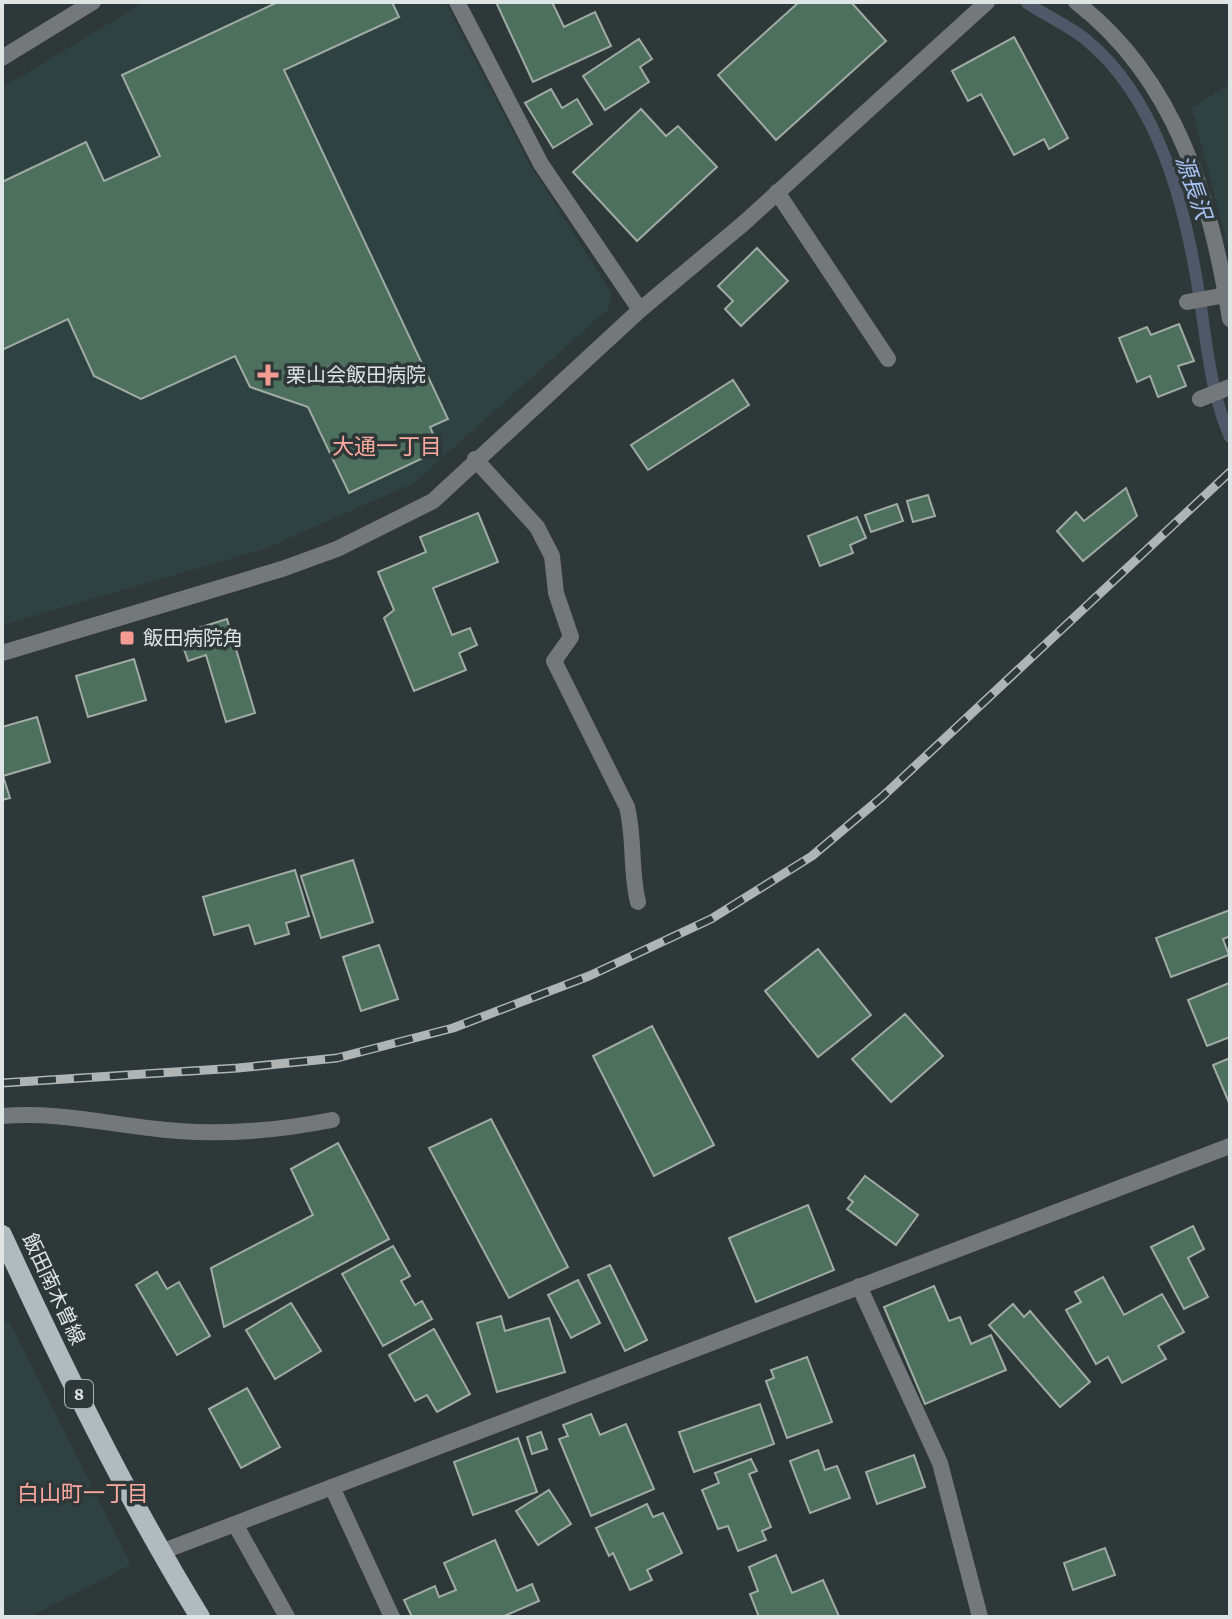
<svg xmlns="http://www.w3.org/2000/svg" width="1232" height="1619" font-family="'Crimson Pro','Noto Sans JP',serif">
  <rect width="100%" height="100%" fill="#2e3838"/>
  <!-- built -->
  <g fill="#2f4242">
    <polygon points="145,2 445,2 529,163 612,294 608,309 414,483 264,549 2,625 2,88"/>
    <polygon points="1230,84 1230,254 1192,108"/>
    <polygon points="9,1321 131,1565 30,1617 2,1617 2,1324"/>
  </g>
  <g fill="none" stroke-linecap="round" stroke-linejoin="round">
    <!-- stream -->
    <path stroke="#4e5868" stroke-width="12" d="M1027,3C1045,15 1067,25 1084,38C1160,99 1186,209 1200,300C1207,346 1211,394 1230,437"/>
  </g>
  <!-- building -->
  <g fill="#4d6f5e" stroke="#a1aba5" stroke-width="2">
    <polygon points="278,2 392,2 399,17 284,70 448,419 430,427 440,450 349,493 308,407 250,387 235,356 141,399 94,376 68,319 2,350 2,182 86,142 104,181 160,156 122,75"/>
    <polygon points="496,2 552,2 564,27 595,12 611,46 533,82"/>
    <polygon points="799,2 851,2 886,41 776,140 718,75"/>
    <polygon points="1014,37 1068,138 1049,149 1044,139 1014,155 981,94 968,101 952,71"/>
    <polygon points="639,39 652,59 640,67 649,82 605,110 583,76"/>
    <polygon points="551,89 562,108 577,99 592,124 553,148 525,103"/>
    <polygon points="641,109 666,136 678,126 717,167 637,241 573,172"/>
    <polygon points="757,248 788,281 741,326 725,309 733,301 718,286"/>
    <polygon points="1179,324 1194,361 1178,366 1186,386 1158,397 1150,376 1137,382 1119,338 1147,327 1151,335"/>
    <polygon points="733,380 749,405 648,470 631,445"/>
    <polygon points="1126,488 1137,516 1083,561 1057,531 1076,512 1084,521"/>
    <polygon points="928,495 935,516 913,522 907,501"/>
    <polygon points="897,504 903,521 871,532 865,515"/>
    <polygon points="478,513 498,562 433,588 452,635 470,628 477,645 459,653 466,670 414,691 384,618 394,610 378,572 426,552 420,537"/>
    <polygon points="857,517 866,538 850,545 853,553 820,566 808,536"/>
    <polygon points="227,619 255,713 226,722 206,655 188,661 179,634"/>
    <polygon points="134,659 146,700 88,717 76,676"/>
    <polygon points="37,717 50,762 3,776 10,798 2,800 2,727"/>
    <polygon points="353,860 373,922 321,938 301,876"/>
    <polygon points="295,870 309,916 286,923 289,934 255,944 249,925 214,935 203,897"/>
    <polygon points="1230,910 1230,936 1223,939 1229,955 1171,977 1156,938"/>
    <polygon points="379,945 398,999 361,1011 343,957"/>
    <polygon points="818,949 871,1015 818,1057 765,991"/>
    <polygon points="1229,983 1230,1037 1207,1046 1188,1000"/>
    <polygon points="905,1014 943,1056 891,1102 852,1059"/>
    <polygon points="652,1026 714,1145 654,1176 593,1056"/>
    <polygon points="1230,1058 1230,1105 1213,1065"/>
    <polygon points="491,1119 568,1267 509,1298 429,1148"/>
    <polygon points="338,1143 389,1239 224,1327 211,1268 313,1215 291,1169"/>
    <polygon points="865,1176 918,1215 896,1245 847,1209 853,1202 848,1198"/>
    <polygon points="808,1205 834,1270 756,1302 729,1238"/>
    <polygon points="1193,1226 1204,1249 1188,1258 1208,1297 1184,1309 1151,1247"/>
    <polygon points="393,1246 410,1276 401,1281 415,1305 422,1301 432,1319 383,1346 342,1274"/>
    <polygon points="610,1265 647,1340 625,1351 588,1275"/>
    <polygon points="157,1272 167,1289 179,1282 210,1336 177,1355 136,1285"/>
    <polygon points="1103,1277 1124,1315 1162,1294 1184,1332 1158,1346 1166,1359 1122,1383 1108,1357 1096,1364 1066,1310 1081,1302 1075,1292"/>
    <polygon points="578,1280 600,1323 571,1338 548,1295"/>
    <polygon points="934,1286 949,1321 960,1317 971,1344 991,1335 1006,1370 925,1404 884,1307"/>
    <polygon points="291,1303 321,1351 275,1379 246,1330"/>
    <polygon points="1013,1304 1024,1317 1030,1311 1090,1382 1060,1407 989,1325"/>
    <polygon points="501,1316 505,1331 549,1318 565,1372 497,1392 477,1323"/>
    <polygon points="434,1329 470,1394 437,1412 427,1395 415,1401 389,1355"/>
    <polygon points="807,1357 832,1422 787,1438 766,1381 774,1378 771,1370"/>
    <polygon points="247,1388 280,1447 241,1468 209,1409"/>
    <polygon points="760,1404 774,1444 694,1472 679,1432"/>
    <polygon points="591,1414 600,1435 626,1424 654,1489 591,1516 559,1439 568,1436 563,1425"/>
    <polygon points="541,1432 547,1449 532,1454 527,1437"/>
    <polygon points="518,1438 537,1492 473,1515 454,1462"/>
    <polygon points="818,1450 825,1470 837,1466 850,1498 810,1513 790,1461"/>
    <polygon points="914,1455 925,1487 877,1504 866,1472"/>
    <polygon points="751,1459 757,1471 749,1474 771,1527 762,1531 766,1540 738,1551 728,1526 718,1529 702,1490 719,1483 715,1473"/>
    <polygon points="549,1490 571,1524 538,1545 516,1511"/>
    <polygon points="647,1504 653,1517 663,1513 682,1553 647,1570 652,1580 630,1590 613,1553 609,1556 596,1528"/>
    <polygon points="495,1540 517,1591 532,1584 539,1601 502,1617 412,1617 404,1600 435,1586 439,1597 456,1590 444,1563"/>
    <polygon points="1105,1548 1115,1575 1073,1590 1064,1563"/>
    <polygon points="776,1555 792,1593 823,1580 839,1616 759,1617 750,1594 758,1591 749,1567"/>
  </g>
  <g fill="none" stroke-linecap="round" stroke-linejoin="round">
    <!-- service -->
    <g stroke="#74787b" stroke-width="16">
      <polyline points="777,192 888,359"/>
      <polyline points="1187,302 1226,295"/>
      <polyline points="1200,399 1230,387"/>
      <path d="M475,459L537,527L552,556L556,593L571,637L554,661L627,807C635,839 630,870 638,902"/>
      <path d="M2,1116C63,1111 119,1127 179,1131C231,1135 281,1130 332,1120"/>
      <polyline points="859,1286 940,1463 980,1617"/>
      <polyline points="332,1487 392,1617"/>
      <polyline points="235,1524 287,1617"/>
    </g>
    <!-- minor -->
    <g stroke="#74787b" stroke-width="16">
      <polyline points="457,2 541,164 640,310"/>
      <path d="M1076,2C1176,79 1211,199 1230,319"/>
      <polyline points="161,1552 1230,1146"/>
    </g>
    <!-- tertiary -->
    <g stroke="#74787b" stroke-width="16">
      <polyline points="2,58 93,2"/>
      <polyline points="2,653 282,569 337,549 433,501 640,310 744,223 987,2"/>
    </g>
    <!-- primary -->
    <path stroke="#b1babf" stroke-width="20" d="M2,1235C62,1365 125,1495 200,1617"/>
    <defs>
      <polyline id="rail" points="2,1083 238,1068 337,1058 453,1028 589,976 711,919 812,856 882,797 1230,472"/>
    </defs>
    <!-- rail casing -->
    <use href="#rail" stroke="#adb5b5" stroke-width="9"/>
    <!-- rail -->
    <use href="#rail" stroke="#2e3838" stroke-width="6" stroke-dasharray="18" stroke-linecap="butt"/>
  </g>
  <!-- markers -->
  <g fill="#f59c92" stroke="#2e3838" stroke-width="3">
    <path d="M264 363h8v8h8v8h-8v8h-8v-8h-8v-8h8z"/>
    <rect x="119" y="630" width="16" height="16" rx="4"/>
  </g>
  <g text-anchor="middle" stroke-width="7" stroke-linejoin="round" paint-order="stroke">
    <!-- shield labels -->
    <rect fill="#2e3838" stroke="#a9b1b1" stroke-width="2" x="65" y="1380" width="28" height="28" rx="6"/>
    <g font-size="18" font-weight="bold" fill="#dee5e5">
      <text x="79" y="1400">8</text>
    </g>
    <!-- poi labels -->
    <g font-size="20" fill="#dee5e5" stroke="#2e3838" text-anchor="start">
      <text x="286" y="382">栗山会飯田病院</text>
      <text x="143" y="645">飯田病院角</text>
    </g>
    <!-- street labels -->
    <g font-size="20" fill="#dee5e5" stroke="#2e3838">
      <text transform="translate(54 1289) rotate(65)" y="7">飯田南木曽線</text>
    </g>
    <!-- water labels -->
    <g font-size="22" font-style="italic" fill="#a8c2f5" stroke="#2e3838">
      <text transform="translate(1194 187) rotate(71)" y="8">源長沢</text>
    </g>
    <!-- neighbourhood labels -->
    <g font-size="22" fill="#fda9a0" stroke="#2e3838">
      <text x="387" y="454">大通一丁目</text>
      <text x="83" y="1501">白山町一丁目</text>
    </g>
  </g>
  <!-- border -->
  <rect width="1232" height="1619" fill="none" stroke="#dee5e5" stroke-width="8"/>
</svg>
